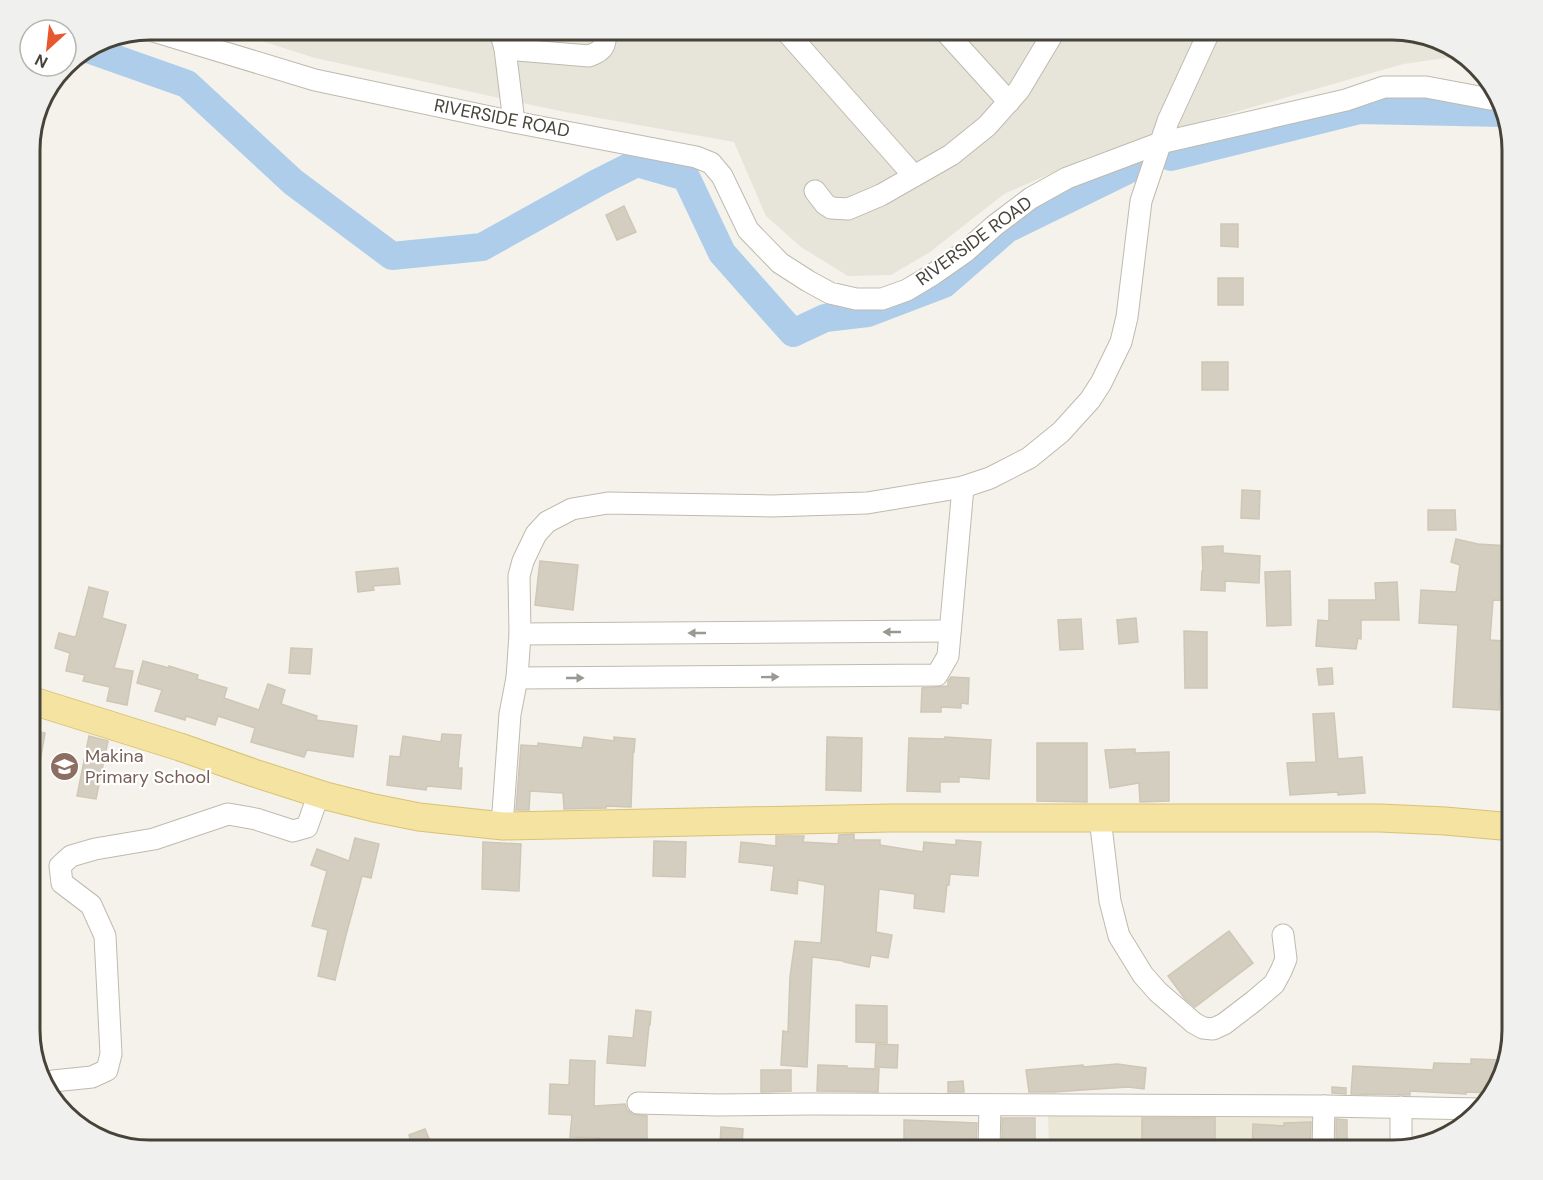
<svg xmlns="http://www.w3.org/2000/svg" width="1543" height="1180" font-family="'DM Sans',sans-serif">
  <rect width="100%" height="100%" fill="#f4f2eb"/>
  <!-- residential -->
  <polygon fill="#e7e4d9" points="227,30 1393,30 1466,55 1403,64 1225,115 1091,156 1004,194 930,252 891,275 848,276 801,247 766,216 734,142 560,111 315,58"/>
  <!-- education -->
  <polygon fill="#ebe7d6" points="1048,1114 1314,1117 1314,1150 1049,1150"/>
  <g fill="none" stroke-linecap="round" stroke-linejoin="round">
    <!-- river -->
    <g stroke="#adcdea" stroke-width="28">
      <polyline points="88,49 187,84 293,182 392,256 482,247 599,182 637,163 686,177 722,253 793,333 825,318 868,313 944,284 1007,229 1134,167"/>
      <polyline points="1171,157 1360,110 1504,113"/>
    </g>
  </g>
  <!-- building -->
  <g fill="#d4cec1" stroke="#cfc6b5" stroke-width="1.5">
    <polygon points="624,206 636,232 617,240 606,215"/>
    <polygon points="1221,224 1238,224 1238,247 1221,246"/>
    <rect x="1218" y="278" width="25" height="27"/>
    <rect x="1202" y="362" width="26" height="28"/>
    <polygon points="1242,490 1260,491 1259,519 1241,518"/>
    <polygon points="1428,510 1455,510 1456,530 1428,530"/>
    <polygon points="1456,539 1478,544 1509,546 1507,576 1513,576 1513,601 1493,600 1490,640 1504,641 1499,710 1453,707 1458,625 1419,623 1421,590 1456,592 1460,565 1451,562"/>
    <polygon points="1223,546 1223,553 1260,556 1259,583 1225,581 1225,591 1201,590 1202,571 1203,571 1202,547"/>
    <polygon points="540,561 578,565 573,610 535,605"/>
    <polygon points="398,568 400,584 373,586 374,590 358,592 356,572"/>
    <polygon points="1290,571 1291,625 1267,626 1265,572"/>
    <polygon points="1397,582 1399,620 1361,620 1361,639 1358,638 1356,649 1316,646 1318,620 1329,621 1329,600 1376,600 1375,583"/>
    <polygon points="89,587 108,592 102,618 126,625 114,668 133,671 127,705 107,701 110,687 83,681 85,675 66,671 70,653 55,648 59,633 74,637 76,636"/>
    <polygon points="1136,618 1138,642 1119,644 1117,620"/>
    <polygon points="1081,619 1083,649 1060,650 1058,620"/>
    <polygon points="1184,631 1207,632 1207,688 1185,688"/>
    <polygon points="291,648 312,649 310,674 289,673"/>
    <polygon points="143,661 169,668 169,666 198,675 197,679 227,688 224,698 259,710 268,684 285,690 281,704 317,716 316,720 357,726 353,757 307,750 304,757 251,742 255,728 218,716 215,725 186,716 185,720 155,711 162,690 137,683"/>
    <polygon points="1332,668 1333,684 1319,685 1317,669"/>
    <polygon points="951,677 969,678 968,704 961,703 961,708 941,707 941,712 921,712 922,688 948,686 948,681"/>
    <polygon points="1334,713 1338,759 1362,757 1365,793 1338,795 1338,792 1290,795 1287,763 1316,762 1313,714"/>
    <polygon points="30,730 45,733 37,779 30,779"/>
    <polygon points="442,734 461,735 458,768 462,768 461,789 427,786 426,790 387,785 390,756 400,757 403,736 441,742"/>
    <polygon points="89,736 108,741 96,799 77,796"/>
    <polygon points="584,737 614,741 614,737 635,739 634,752 633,752 631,807 606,806 606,808 564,809 563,793 530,791 529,810 516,810 521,745 538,746 538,743 582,748"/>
    <polygon points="827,737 862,738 861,791 826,790"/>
    <polygon points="945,737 991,740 989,779 963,777 959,777 959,782 940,782 940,792 907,791 909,738 945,739"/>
    <polygon points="1037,743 1087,743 1087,802 1037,801"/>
    <polygon points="1135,749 1135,753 1169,752 1169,801 1140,802 1139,783 1110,788 1105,750"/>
    <polygon points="854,834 854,840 880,840 880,845 923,852 924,842 956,845 956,840 981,842 978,876 950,874 949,885 947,885 944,912 914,908 915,894 879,889 876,932 892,935 888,958 871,955 869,967 844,962 844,961 812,957 807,1067 781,1065 783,1031 788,1032 790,977 795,941 821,943 825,885 798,880 797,894 771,890 774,866 739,862 741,842 776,846 776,836 804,836 803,842 838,844 839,835"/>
    <polygon points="355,838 379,844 371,878 362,876 346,935 335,980 318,976 328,930 312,926 327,871 311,865 317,849 349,861"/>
    <polygon points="654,841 686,842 685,877 653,876"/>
    <polygon points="483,842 521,844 519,891 482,889"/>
    <polygon points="1229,931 1253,963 1195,1007 1185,999 1168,976"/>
    <polygon points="856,1005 887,1006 887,1043 856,1042"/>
    <polygon points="636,1010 651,1012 650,1025 649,1025 645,1066 607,1063 609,1036 633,1038"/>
    <polygon points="876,1044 898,1045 897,1068 875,1067"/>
    <polygon points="1471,1059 1503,1060 1491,1093 1466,1092 1466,1094 1410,1091 1410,1095 1351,1094 1353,1066 1433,1070 1434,1063 1471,1064"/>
    <polygon points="570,1060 595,1061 594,1106 625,1104 627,1110 632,1114 647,1116 647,1141 630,1140 631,1150 616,1150 616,1144 599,1146 599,1138 570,1137 572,1115 549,1114 550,1084 569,1085"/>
    <polygon points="1117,1064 1146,1068 1144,1089 1128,1087 1053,1092 1029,1092 1026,1070 1083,1065 1083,1067"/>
    <polygon points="818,1065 847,1066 847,1068 879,1069 878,1092 817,1091"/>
    <polygon points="761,1070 791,1070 791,1091 761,1092"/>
    <polygon points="963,1081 964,1092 948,1092 948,1082"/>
    <polygon points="1332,1087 1346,1088 1346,1094 1332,1093"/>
    <polygon points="1002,1118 1035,1118 1035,1150 1013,1150 1013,1143 1002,1143"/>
    <rect x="1142" y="1118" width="73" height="30"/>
    <polygon points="1336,1119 1347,1120 1347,1149 1336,1149"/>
    <polygon points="904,1120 977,1123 976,1150 904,1150"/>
    <polygon points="1311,1122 1310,1150 1252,1150 1253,1124 1284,1126 1284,1123"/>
    <polygon points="721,1127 743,1129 742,1146 720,1145"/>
    <polygon points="425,1129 430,1141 413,1147 409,1135"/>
  </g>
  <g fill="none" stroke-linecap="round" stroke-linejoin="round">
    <defs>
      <g id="minor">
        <polyline points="150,30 315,80 514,122 696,157 711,163 722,176 748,230 780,263 808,281 830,293 856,299 882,299 907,290 932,275 965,252 994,226 1031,198 1067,178 1160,143 1346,100 1384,87 1426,87 1490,99 1500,97"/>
        <polyline points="500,30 505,49 514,122"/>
        <polyline points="785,30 914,176"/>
        <polyline points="944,30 1009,102"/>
        <path d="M505,49L589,56C605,50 605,46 606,30"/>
        <polyline points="815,191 825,204 831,208 848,209 881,195 951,155 987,126 1019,90 1055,30"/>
        <polyline points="520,634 950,631"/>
        <polyline points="517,678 937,675 948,656 963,487"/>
        <polyline points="1100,818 1110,901 1119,936 1143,975 1158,992 1194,1023 1203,1028 1213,1029 1224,1024 1254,1001 1274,984 1281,971 1286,959 1283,935"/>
        <polyline points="502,826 510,714 517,678 520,634 519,576 523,561 536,534 547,522 572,509 608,503 771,506 867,503 963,487 990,478 1029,458 1061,432 1090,400 1101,383 1121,342 1127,317 1141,201 1168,121 1210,30"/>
        <polyline points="53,1081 92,1077 107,1070 111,1054 105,936 91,905 62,883 60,866 71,856 95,849 154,839 228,814 256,819 293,831 307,827 319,793"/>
        <polyline points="638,1103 718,1105 809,1104 1324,1106 1481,1109"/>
        <polyline points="1401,1148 1401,1107"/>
        <polyline points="989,1150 990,1105"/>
        <polyline points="1323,1150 1324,1106"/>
      </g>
      <polyline id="major" points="30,700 180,747 254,773 326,796 374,808 419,817 503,826 890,818 1380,818 1445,821 1513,827"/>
    </defs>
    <!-- minor casing -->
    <use href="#minor" stroke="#bfbaae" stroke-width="23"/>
    <!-- major casing -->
    <use href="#major" stroke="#d9c273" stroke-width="29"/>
    <!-- minor -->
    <use href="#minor" stroke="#fff" stroke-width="21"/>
    <!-- major -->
    <use href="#major" stroke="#f5e3a2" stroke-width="27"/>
  </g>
  <!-- one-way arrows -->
  <defs><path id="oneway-solid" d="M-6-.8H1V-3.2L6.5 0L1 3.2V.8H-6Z" transform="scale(1.5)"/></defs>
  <g fill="#9a9892">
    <use href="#oneway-solid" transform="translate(892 632) rotate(180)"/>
    <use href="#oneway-solid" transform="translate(697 633) rotate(180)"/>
    <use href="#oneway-solid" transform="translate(770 677) rotate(-1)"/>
    <use href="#oneway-solid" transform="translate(575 678)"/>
  </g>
  <!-- icons -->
  <defs>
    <symbol id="school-disc" viewBox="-11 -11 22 22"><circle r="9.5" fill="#8d6e63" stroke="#fff"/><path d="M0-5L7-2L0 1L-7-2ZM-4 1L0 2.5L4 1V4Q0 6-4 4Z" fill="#fff"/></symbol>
  </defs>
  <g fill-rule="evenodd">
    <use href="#school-disc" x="48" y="750" width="33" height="33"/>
  </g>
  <g text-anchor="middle" stroke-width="4.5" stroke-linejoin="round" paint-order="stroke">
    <!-- street labels -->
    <g font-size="18" fill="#474339" stroke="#fff">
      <text transform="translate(502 118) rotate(11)" y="6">RIVERSIDE ROAD</text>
      <text transform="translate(974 241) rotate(-36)" y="6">RIVERSIDE ROAD</text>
    </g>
    <!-- education labels -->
    <g font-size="18" fill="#785e54" stroke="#fff" text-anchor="start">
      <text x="85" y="762">Makina<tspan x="85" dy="21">Primary School</tspan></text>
    </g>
  </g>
  <!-- crop -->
  <path d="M0 0H1543V1180H0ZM150 40H1392A110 110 0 0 1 1502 150V1030A110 110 0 0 1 1392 1140H150A110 110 0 0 1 40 1030V150A110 110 0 0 1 150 40Z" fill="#f0f0ef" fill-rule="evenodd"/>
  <path fill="none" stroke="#474339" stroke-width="3" d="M150 40H1392A110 110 0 0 1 1502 150V1030A110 110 0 0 1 1392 1140H150A110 110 0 0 1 40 1030V150A110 110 0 0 1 150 40Z"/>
  <!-- north arrow -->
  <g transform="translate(48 48) rotate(207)"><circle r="28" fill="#ffffff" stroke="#b5b4b0" stroke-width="1.5"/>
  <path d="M0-4.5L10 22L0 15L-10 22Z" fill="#e6582f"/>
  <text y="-9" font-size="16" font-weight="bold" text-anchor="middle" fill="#474339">N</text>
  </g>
</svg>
